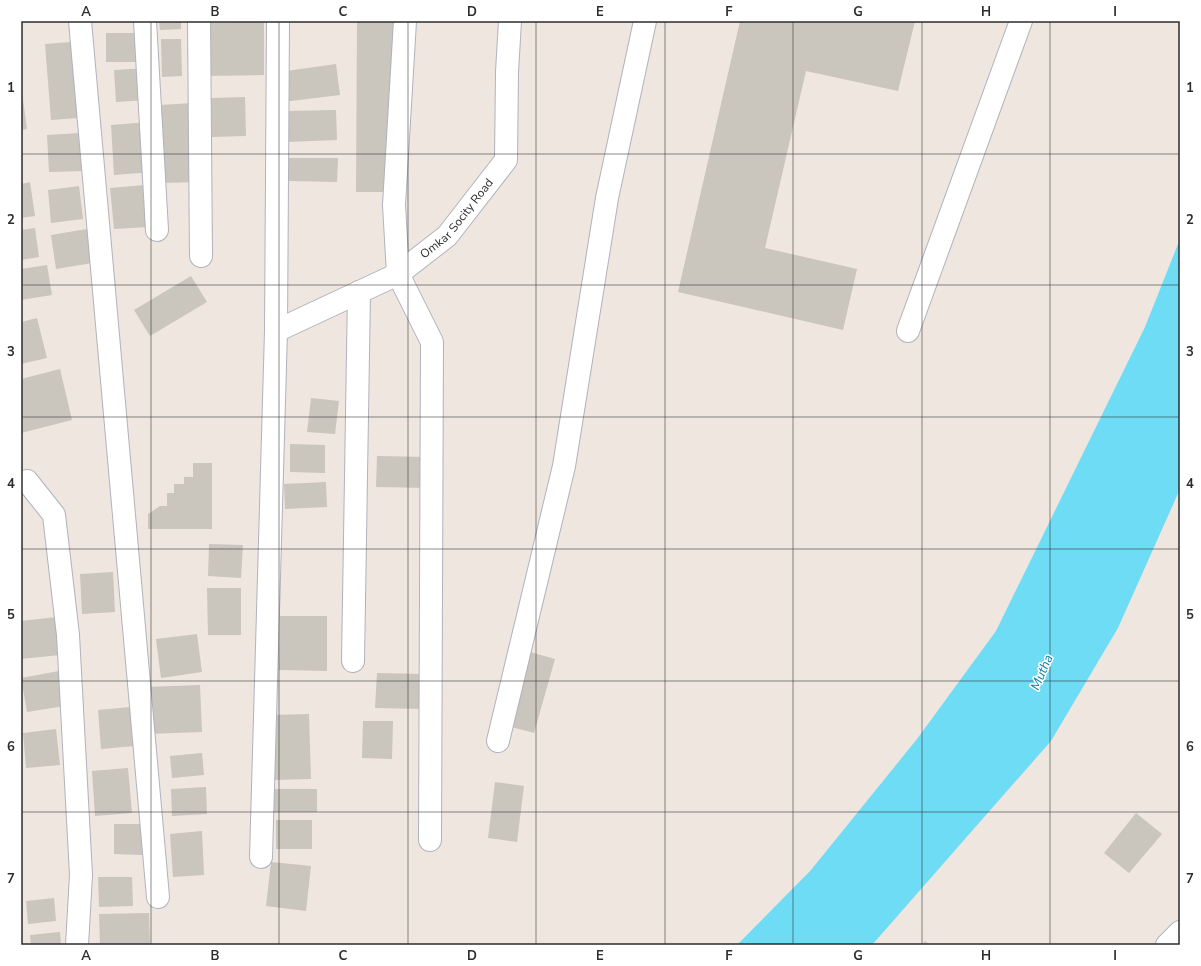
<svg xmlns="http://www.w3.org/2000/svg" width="1201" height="966" font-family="'Nunito Sans',sans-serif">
  <rect width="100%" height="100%" fill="#efe6df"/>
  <!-- water -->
  <polygon fill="#6edcf5" points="1180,239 1180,489 1118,628 1051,741 872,945 737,945 811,870 917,739 996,631 1145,327"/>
  <!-- building -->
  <g fill="#cac5bd">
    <polygon points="159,21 181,21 181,29 160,30"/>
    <polygon points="357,21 396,21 395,192 356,192"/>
    <polygon points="740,21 915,21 898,91 806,71 765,248 857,269 843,330 678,292"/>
    <polygon points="264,22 264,75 205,76 204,23"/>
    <polygon points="106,33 137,33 136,62 106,62"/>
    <polygon points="161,39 181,39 182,76 162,77"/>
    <polygon points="71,42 78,118 51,120 45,44"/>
    <polygon points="336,64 340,95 283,102 279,72"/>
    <polygon points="147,68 148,100 116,102 114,70"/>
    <polygon points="21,85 27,129 21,130"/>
    <polygon points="245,97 246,136 212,137 211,98"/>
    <polygon points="193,103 196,182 163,183 160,105"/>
    <polygon points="336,110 337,140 287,142 286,111"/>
    <polygon points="149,122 153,172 114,175 111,125"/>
    <polygon points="80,133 82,171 49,172 47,135"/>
    <polygon points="289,158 338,158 337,182 289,181"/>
    <polygon points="30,182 35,216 21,218 21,184"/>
    <polygon points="145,185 148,227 114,229 110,188"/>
    <polygon points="79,186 83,219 51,223 48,190"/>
    <polygon points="35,228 39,257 21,260 21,230"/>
    <polygon points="87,229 92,263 56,269 51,235"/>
    <polygon points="47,265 52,295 21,300 21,269"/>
    <polygon points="191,276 207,302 150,336 134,310"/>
    <polygon points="37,318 47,358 21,364 21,322"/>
    <polygon points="60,369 72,420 21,433 21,379"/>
    <polygon points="311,398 339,401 335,434 307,432"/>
    <polygon points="290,444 325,445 325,473 290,472"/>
    <polygon points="377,456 430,457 429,488 376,487"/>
    <polygon points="193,463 212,463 212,529 148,529 148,514 160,506 167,506 167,493 174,493 174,484 184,484 184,477 193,477"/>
    <polygon points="326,482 327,507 285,509 284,484"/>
    <polygon points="209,544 243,545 241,578 208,576"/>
    <polygon points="113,572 115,612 82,614 80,574"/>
    <polygon points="207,588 241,588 241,635 208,635"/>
    <polygon points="280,616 327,616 327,671 279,670"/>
    <polygon points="56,617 60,655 21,659 21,621"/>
    <polygon points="197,634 202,672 161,678 156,639"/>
    <polygon points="530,652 555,659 534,733 508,726"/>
    <polygon points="59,671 65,706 27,712 21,678"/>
    <polygon points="377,673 424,674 423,709 375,708"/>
    <polygon points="200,685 202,732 148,734 146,687"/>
    <polygon points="131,707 134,746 101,749 98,710"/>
    <polygon points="309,714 311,779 272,780 271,715"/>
    <polygon points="363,721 393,721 392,759 362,758"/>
    <polygon points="56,729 60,765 26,768 23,733"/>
    <polygon points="202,753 204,775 172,778 170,756"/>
    <polygon points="128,768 132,813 95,816 92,771"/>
    <polygon points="495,782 524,786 517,842 488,838"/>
    <polygon points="206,787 207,814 172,816 171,789"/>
    <rect x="273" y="789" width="44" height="23"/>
    <polygon points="1136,813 1162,834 1129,873 1104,853"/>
    <rect x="276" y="820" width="36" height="29"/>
    <polygon points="114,824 142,824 142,855 114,854"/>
    <polygon points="202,831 204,875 173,877 170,834"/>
    <polygon points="271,862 311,866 306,911 266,906"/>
    <polygon points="98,877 132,877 133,906 99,907"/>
    <polygon points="54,898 56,921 28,924 26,901"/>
    <polygon points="149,913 150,945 100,945 99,914"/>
    <polygon points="60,932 61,945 31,945 30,935"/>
    <polygon points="925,941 930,945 922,945"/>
  </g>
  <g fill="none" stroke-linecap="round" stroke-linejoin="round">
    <defs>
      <g id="street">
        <polyline points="80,21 158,897"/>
        <polyline points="145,21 157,230"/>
        <polyline points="199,21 201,256"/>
        <polyline points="405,21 394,205 398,274 432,342 430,840"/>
        <path id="s1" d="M276,331L398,274L447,236L506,160L507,72L510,21"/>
        <polyline points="908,331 1021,21"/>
        <polyline points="27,481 54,515 68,635 81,875 77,945"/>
        <polyline points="353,661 359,292"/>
        <polyline points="498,741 564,466 607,198 645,21"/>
        <polyline points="261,857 276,331 278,21"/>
        <polyline points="1167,945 1180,932"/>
      </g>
    </defs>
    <!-- street casing -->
    <use href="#street" stroke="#afb3bd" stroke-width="24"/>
    <!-- street -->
    <use href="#street" stroke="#fff" stroke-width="22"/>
  </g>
  <!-- grid -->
  <path fill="none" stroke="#2d2d2d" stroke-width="1" stroke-opacity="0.55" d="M151,21V945M279,21V945M408,21V945M536,21V945M665,21V945M793,21V945M922,21V945M1050,21V945M21,154H1180M21,285H1180M21,417H1180M21,549H1180M21,681H1180M21,812H1180"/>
  <g text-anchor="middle" stroke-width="3" stroke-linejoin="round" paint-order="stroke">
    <!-- street labels -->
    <g font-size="12" fill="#2d2d2d" stroke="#fff">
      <text dy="4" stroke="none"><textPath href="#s1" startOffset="216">Omkar Socity Road</textPath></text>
    </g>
    <!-- water labels -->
    <g font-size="13" font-style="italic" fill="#077da6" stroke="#fff">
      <text transform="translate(1041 672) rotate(-67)" y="5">Mutha</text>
    </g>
  </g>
  <!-- border -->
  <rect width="1201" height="966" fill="none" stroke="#ffffff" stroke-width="44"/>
  <rect x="22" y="22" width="1157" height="922" fill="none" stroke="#2d2d2d" stroke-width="1.5"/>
  <g font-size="13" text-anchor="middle" font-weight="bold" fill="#2d2d2d">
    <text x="86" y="16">A</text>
    <text x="215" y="16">B</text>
    <text x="343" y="16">C</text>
    <text x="472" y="16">D</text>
    <text x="600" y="16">E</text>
    <text x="729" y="16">F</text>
    <text x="858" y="16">G</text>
    <text x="986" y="16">H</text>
    <text x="1115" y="16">I</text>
    <text x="11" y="92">1</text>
    <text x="1190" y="92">1</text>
    <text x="11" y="224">2</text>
    <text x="1190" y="224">2</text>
    <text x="11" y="356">3</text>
    <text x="1190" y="356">3</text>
    <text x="11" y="488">4</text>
    <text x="1190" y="488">4</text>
    <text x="11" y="619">5</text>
    <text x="1190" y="619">5</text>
    <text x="11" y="751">6</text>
    <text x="1190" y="751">6</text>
    <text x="11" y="883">7</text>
    <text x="1190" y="883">7</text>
    <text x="86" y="960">A</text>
    <text x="215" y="960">B</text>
    <text x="343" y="960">C</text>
    <text x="472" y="960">D</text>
    <text x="600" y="960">E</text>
    <text x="729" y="960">F</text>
    <text x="858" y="960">G</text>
    <text x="986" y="960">H</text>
    <text x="1115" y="960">I</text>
  </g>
</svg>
